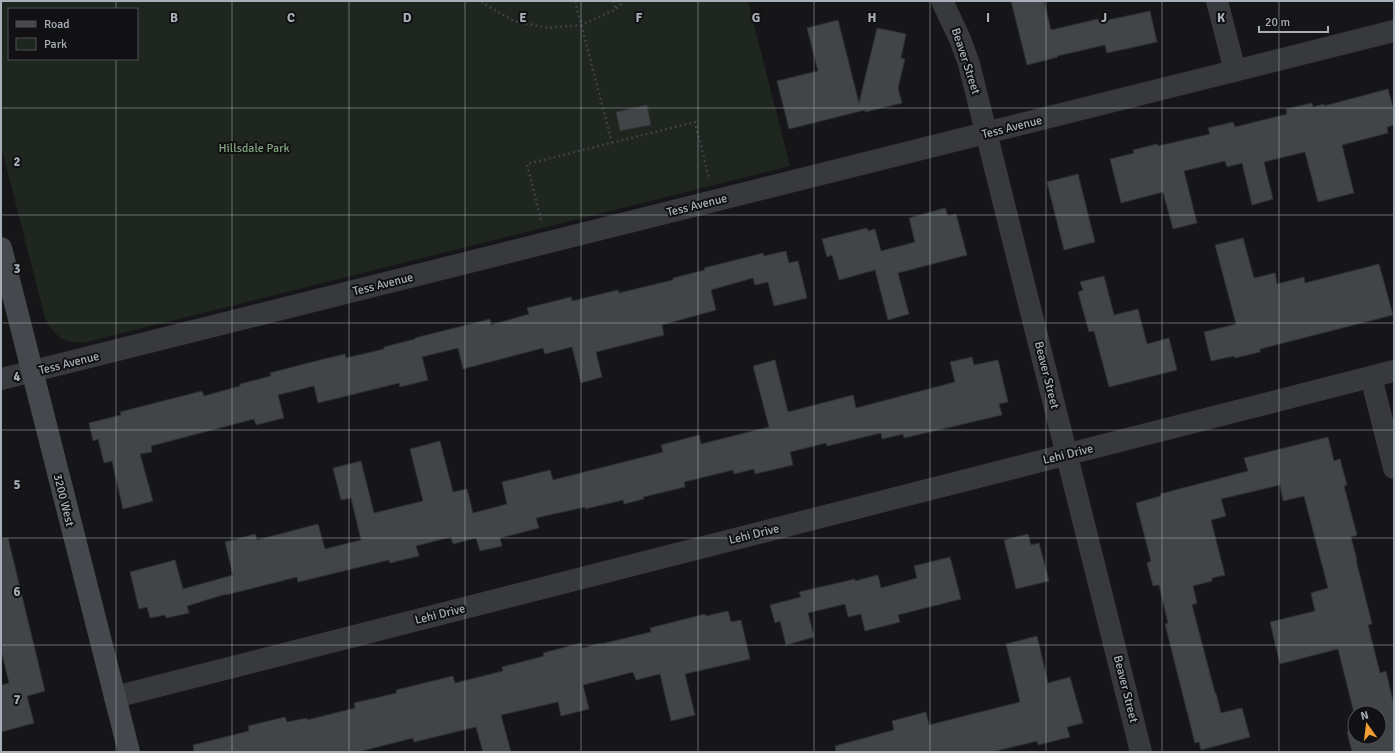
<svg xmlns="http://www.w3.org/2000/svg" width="1395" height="753" font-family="Signika,sans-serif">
  <rect width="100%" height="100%" fill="#161618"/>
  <!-- green -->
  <path fill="#1e261f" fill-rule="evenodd" d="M1,1H748L790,166L83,343C61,342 55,336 45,318L1,146ZM9,9H137V59H9Z"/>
  <!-- building -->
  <g fill="#424548" stroke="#303134">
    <polygon points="1011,1 1044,1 1051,30 1098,19 1099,22 1150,11 1157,42 1107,53 1105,45 1057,56 1058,57 1027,65"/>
    <polygon points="838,20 859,103 877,28 906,34 901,58 905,59 898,88 902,103 865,112 865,110 789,129 777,81 818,71 807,28"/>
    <polygon points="1388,89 1394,111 1394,125 1387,127 1388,133 1342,145 1354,193 1318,202 1305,152 1264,162 1273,199 1252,205 1242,163 1227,167 1225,161 1184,171 1197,223 1173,229 1163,192 1121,203 1110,159 1134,153 1133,150 1157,144 1158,146 1210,134 1208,128 1233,122 1235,127 1287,114 1286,109 1312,103 1313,107 1324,104 1324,106"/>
    <polygon points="647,105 651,125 620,131 616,112"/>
    <polygon points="1078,174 1095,242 1064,250 1047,182"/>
    <polygon points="945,208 948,216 956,214 967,255 898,273 909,314 888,320 875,270 839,280 832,255 827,257 822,239 867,228 868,231 875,229 881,251 915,242 909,218"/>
    <polygon points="1243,238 1254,278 1275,273 1277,284 1304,277 1305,283 1379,264 1393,315 1260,349 1260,352 1235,358 1234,356 1211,361 1204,332 1236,324 1215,245"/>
    <polygon points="786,251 789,263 798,261 807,298 774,306 768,282 755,285 753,278 711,290 716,310 662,325 664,335 596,352 602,377 581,383 572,347 545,354 543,348 463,369 458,348 422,357 428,380 400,387 399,383 318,403 314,386 278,395 284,418 256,425 254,419 151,446 152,452 140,454 153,501 123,509 112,461 104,463 98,439 93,441 89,423 121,415 120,412 202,391 204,396 240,386 240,384 271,376 270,373 308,363 345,354 346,358 384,349 384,347 415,339 415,338 490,319 491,325 529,314 527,308 571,297 572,301 618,290 619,293 673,280 673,278 705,270 704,268 763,253 764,256"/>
    <polygon points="1104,276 1114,315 1138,309 1147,344 1169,338 1177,370 1109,387 1094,331 1089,332 1078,292 1083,290 1080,282"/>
    <polygon points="972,357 974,365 998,360 1008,402 999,404 1002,415 904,438 903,434 882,439 881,433 827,446 826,443 790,452 793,465 755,474 754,469 734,474 733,470 684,482 685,487 643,497 644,499 624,504 623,500 585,509 585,507 536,518 539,528 500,538 502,546 480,551 476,538 453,544 451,537 416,546 419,556 390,563 389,560 298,582 297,577 226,595 226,594 187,606 189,613 166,618 165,615 150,618 147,607 139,609 130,572 175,560 183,589 233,575 225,542 255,534 257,540 318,524 325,549 361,540 351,498 341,500 333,468 361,461 374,513 423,501 410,449 440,441 453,492 467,489 473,513 507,504 502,482 550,470 553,480 663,452 661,445 699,435 701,444 769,427 753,366 775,360 788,412 853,395 856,408 955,382 950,362"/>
    <polygon points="1328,437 1334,461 1340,459 1347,485 1344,486 1357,535 1351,537 1357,560 1356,560 1372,624 1368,625 1380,673 1386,671 1394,706 1394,752 1352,752 1347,732 1355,730 1355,737 1379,737 1379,713 1355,713 1355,717 1338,649 1280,664 1270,622 1315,611 1311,593 1328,588 1304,496 1283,501 1280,485 1221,499 1226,516 1211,520 1225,575 1212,578 1212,581 1193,586 1197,603 1192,605 1215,693 1216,693 1221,713 1242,708 1250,737 1201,750 1199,742 1195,743 1177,672 1165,624 1168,623 1159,585 1153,586 1147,563 1151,561 1136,503 1161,496 1160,494 1248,471 1244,458"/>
    <polygon points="1028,534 1031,545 1039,543 1049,581 1016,589 1004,540"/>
    <polygon points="8,538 45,691 27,696 34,723 1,732 1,685 9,683 1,650 1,539"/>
    <polygon points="950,557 961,599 898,615 900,622 865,631 861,614 848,617 845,604 808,613 814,637 786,645 780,621 775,623 770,605 801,597 799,592 855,579 855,581 878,575 881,588 917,578 914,566"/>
    <polygon points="728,611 731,622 741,620 750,659 685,674 695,715 671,721 660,674 636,680 633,672 583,685 589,709 561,716 558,702 501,715 511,752 483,752 476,727 414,742 413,738 358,752 194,752 193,745 249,731 248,726 285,717 287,722 307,718 307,720 355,708 354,703 397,693 396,690 453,676 455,683 503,671 502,667 544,656 543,653 581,643 582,648 601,643 601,644 651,632 650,628 705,614 706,616"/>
    <polygon points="1037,636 1048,683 1070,677 1083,723 1067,727 1070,737 1038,745 1037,741 992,752 836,752 835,746 894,730 892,721 926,712 929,725 1020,702 1006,644"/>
  </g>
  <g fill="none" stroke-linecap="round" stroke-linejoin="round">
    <!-- path -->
    <g stroke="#3d4044" stroke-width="2.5" stroke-dasharray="2 3" stroke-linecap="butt">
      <polyline points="482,1 484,4 514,21 548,28 582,25 616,9 624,1"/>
      <polyline points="575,1 612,143"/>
      <polyline points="613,1 616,9"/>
      <polyline points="541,220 527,164 695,122 709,178"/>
    </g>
    <!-- minor -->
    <g stroke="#37393d" stroke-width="22">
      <polyline points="942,1 960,39 969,64 1141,752"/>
      <polyline points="1217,1 1235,71"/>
      <polyline points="1371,377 1394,468"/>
      <polyline points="1,379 1394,31"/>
      <polyline points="115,697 1394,371"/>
    </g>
    <!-- secondary -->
    <polyline stroke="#45484d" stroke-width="22" points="1,248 129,752"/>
  </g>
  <!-- grid -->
  <path fill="none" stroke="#a8afb8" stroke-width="1" stroke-opacity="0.55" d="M116,1V9M232,1V752M349,1V752M465,1V752M581,1V752M698,1V752M814,1V752M930,1V752M1046,1V752M1162,1V752M1279,1V752M116,59V752M1,108H1394M1,215H1394M1,323H1394M1,430H1394M1,538H1394M1,645H1394"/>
  <g text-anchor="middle" stroke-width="4" stroke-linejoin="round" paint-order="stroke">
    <!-- street labels -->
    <g font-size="12" fill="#a8afb8" stroke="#111113">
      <text transform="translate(966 61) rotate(72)" y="4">Beaver Street</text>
      <text transform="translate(1012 127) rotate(-14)" y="4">Tess Avenue</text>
      <text transform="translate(697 205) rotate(-14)" y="4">Tess Avenue</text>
      <text transform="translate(383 284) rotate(-14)" y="4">Tess Avenue</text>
      <text transform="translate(69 363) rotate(-14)" y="4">Tess Avenue</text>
      <text transform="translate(1047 375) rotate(76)" y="4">Beaver Street</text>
      <text transform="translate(1068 454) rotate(-14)" y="4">Lehi Drive</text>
      <text transform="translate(64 500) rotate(76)" y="4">3200 West</text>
      <text transform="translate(754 534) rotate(-14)" y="4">Lehi Drive</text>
      <text transform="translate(440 614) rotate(-14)" y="4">Lehi Drive</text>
      <text transform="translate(1126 689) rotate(76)" y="4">Beaver Street</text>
    </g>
    <!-- park labels -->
    <g font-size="12" fill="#81a37f" stroke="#111113">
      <text x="254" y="152">Hillsdale Park</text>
    </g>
  </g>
  <g font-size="13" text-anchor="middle" font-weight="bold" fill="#a8afb8" stroke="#111113" stroke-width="4" stroke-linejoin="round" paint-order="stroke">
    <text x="174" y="22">B</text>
    <text x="291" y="22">C</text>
    <text x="407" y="22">D</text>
    <text x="523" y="22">E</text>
    <text x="639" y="22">F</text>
    <text x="756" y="22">G</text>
    <text x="872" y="22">H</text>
    <text x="988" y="22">I</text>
    <text x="1104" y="22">J</text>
    <text x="1221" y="22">K</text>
    <text x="17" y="166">2</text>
    <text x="17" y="273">3</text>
    <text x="17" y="381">4</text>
    <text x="17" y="489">5</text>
    <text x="17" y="596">6</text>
    <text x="17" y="704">7</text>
  </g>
  <!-- border -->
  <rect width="1395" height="753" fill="none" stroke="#a8afb8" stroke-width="4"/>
  <!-- legend -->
  <rect x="8" y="8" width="130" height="52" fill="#111113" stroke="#4d5055"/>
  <rect x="16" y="21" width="20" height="6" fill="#45484d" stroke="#4d5055"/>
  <text x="44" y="28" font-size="12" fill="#a8afb8">Road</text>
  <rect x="16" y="38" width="20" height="12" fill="#1e261f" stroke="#4d5055"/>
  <text x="44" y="48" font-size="12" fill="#a8afb8">Park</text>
  <!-- north arrow -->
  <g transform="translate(1367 725) rotate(346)"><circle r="19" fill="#111113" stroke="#4d5055"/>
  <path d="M0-3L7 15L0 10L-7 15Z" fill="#f2a034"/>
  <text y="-6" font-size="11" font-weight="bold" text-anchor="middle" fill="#a8afb8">N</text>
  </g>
  <!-- scale -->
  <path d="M1259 26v6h69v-6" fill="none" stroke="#a8afb8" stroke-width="2"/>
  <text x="1265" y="26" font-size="12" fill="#a8afb8" stroke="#111113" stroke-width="3" paint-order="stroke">20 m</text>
</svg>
